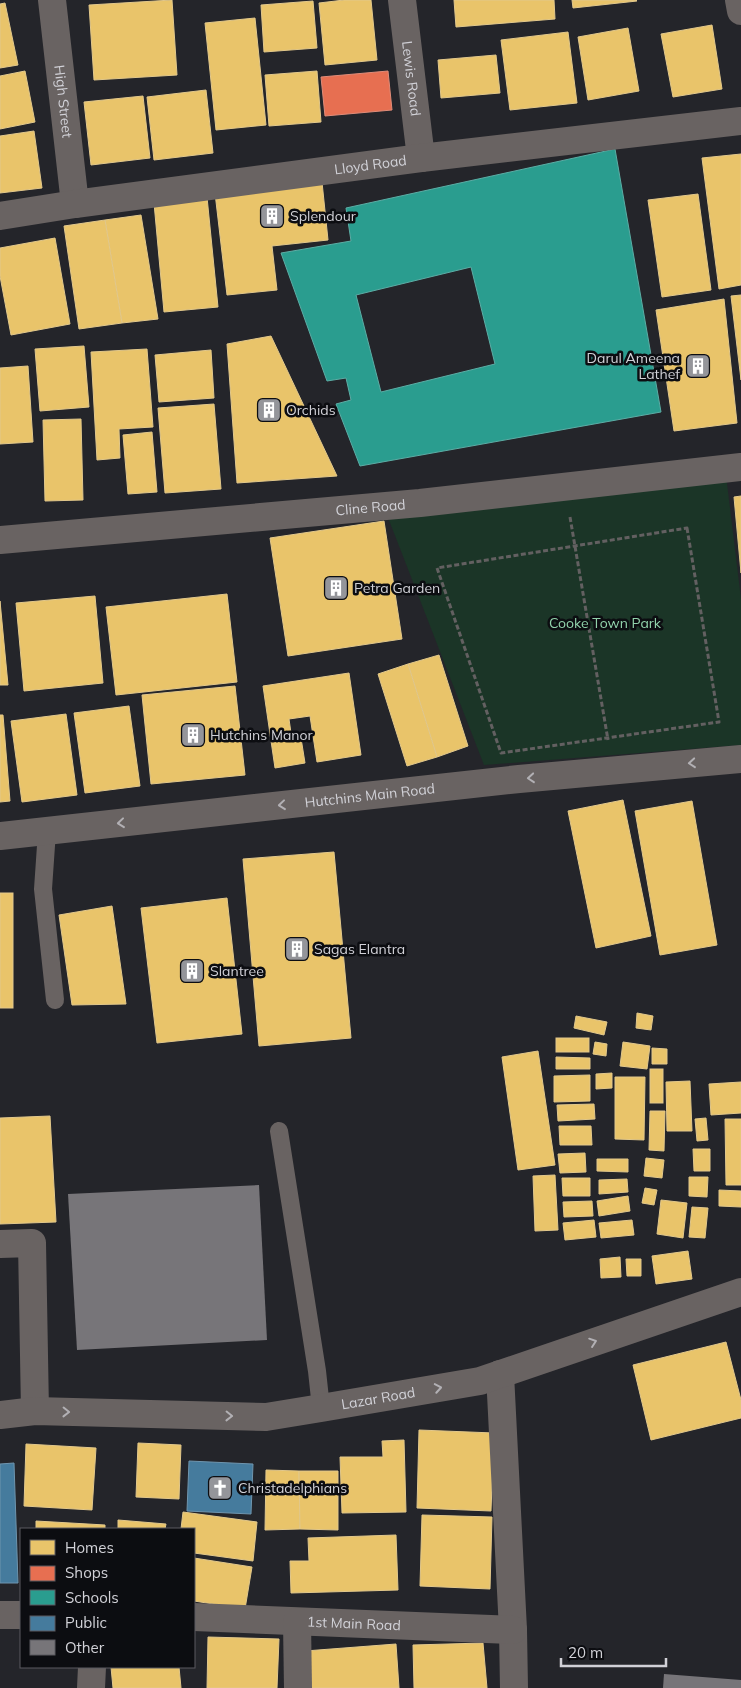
<svg xmlns="http://www.w3.org/2000/svg" width="741" height="1688" font-family="Mulish,sans-serif">
  <rect width="100%" height="100%" fill="#24252a"/>
  <!-- green -->
  <polygon fill="#1b3527" points="726,475 741,599 741,745 484,765 387,515"/>
  <!-- homes -->
  <g fill="#e9c46a" stroke="#e2c88b">
    <polygon points="172,0 177,75 94,80 89,5"/>
    <polygon points="344,0 371,0 377,60 325,65 319,3"/>
    <polygon points="454,0 554,0 555,19 456,27"/>
    <polygon points="572,0 636,0 637,1 573,8"/>
    <polygon points="313,1 317,48 264,52 261,5"/>
    <polygon points="5,3 18,65 0,68 0,4"/>
    <polygon points="255,18 266,125 216,130 205,23"/>
    <polygon points="712,25 722,89 673,97 661,34"/>
    <polygon points="628,28 639,91 588,100 578,37"/>
    <polygon points="568,32 577,103 510,110 501,40"/>
    <polygon points="496,55 500,93 441,98 438,60"/>
    <polygon points="25,71 35,122 0,129 0,76"/>
    <polygon points="317,71 321,122 269,126 265,75"/>
    <polygon points="206,90 213,153 154,160 147,97"/>
    <polygon points="143,96 150,158 91,165 84,102"/>
    <polygon points="34,131 42,188 0,193 0,136"/>
    <polygon points="741,154 741,285 719,289 702,158"/>
    <polygon points="322,182 328,240 272,246 277,290 227,295 215,193"/>
    <polygon points="698,194 711,290 662,297 648,200"/>
    <polygon points="207,197 218,307 164,312 154,203"/>
    <polygon points="141,215 158,319 122,323 105,220"/>
    <polygon points="105,220 122,323 79,329 64,226"/>
    <polygon points="55,238 70,324 11,335 0,276 0,248"/>
    <polygon points="741,295 741,380 731,296"/>
    <polygon points="724,299 737,423 674,431 656,310"/>
    <polygon points="271,336 337,476 237,483 227,344"/>
    <polygon points="84,346 89,407 40,411 35,349"/>
    <polygon points="147,349 153,427 119,429 120,458 97,460 91,352"/>
    <polygon points="211,350 214,398 159,402 155,355"/>
    <polygon points="28,366 33,442 0,444 0,368"/>
    <polygon points="214,404 221,489 165,493 158,408"/>
    <polygon points="81,419 83,500 45,501 43,420"/>
    <polygon points="152,432 157,492 128,494 123,435"/>
    <polygon points="741,496 741,573 734,497"/>
    <polygon points="384,521 402,639 288,656 270,538"/>
    <polygon points="227,594 237,682 116,695 106,607"/>
    <polygon points="95,596 103,683 24,691 16,603"/>
    <polygon points="0,601 8,685 0,685"/>
    <polygon points="439,655 468,746 437,757 408,664"/>
    <polygon points="408,664 437,757 407,766 378,674"/>
    <polygon points="349,673 361,755 317,762 310,716 289,719 292,740 301,738 305,763 275,768 263,686"/>
    <polygon points="235,686 245,775 151,784 142,695"/>
    <polygon points="129,706 140,786 85,793 74,713"/>
    <polygon points="66,714 77,795 22,802 11,721"/>
    <polygon points="0,715 3,715 10,801 0,802"/>
    <polygon points="623,800 651,936 596,948 568,811"/>
    <polygon points="692,801 717,945 660,955 635,811"/>
    <polygon points="334,852 351,1038 259,1046 243,859"/>
    <rect x="0" y="893" width="13" height="115"/>
    <polygon points="227,898 242,1034 157,1043 141,908"/>
    <polygon points="112,906 126,1004 72,1005 59,915"/>
    <polygon points="637,1013 653,1016 651,1030 636,1028"/>
    <polygon points="576,1016 607,1022 604,1035 574,1028"/>
    <rect x="556" y="1038" width="33" height="14"/>
    <polygon points="595,1042 607,1044 606,1056 593,1054"/>
    <polygon points="623,1042 650,1046 647,1069 620,1066"/>
    <polygon points="652,1048 667,1049 667,1064 652,1064"/>
    <polygon points="538,1051 555,1165 518,1170 502,1057"/>
    <polygon points="556,1057 590,1058 590,1069 556,1069"/>
    <rect x="650" y="1069" width="13" height="34"/>
    <polygon points="612,1073 612,1088 596,1089 596,1074"/>
    <polygon points="590,1075 590,1101 554,1102 554,1076"/>
    <polygon points="615,1077 645,1077 644,1140 615,1139"/>
    <polygon points="690,1081 692,1131 667,1131 666,1082"/>
    <polygon points="741,1082 741,1113 711,1115 709,1084"/>
    <polygon points="594,1104 595,1119 558,1121 557,1105"/>
    <polygon points="650,1111 665,1111 664,1151 649,1150"/>
    <polygon points="50,1116 56,1222 0,1224 0,1118"/>
    <polygon points="706,1118 708,1140 697,1141 695,1119"/>
    <polygon points="725,1119 741,1119 741,1185 726,1185"/>
    <polygon points="559,1126 591,1126 592,1145 560,1145"/>
    <polygon points="693,1149 710,1149 710,1171 694,1171"/>
    <polygon points="585,1153 586,1172 560,1173 558,1154"/>
    <polygon points="646,1158 664,1160 662,1178 644,1176"/>
    <polygon points="597,1159 628,1159 628,1172 597,1171"/>
    <polygon points="555,1175 558,1230 535,1231 533,1176"/>
    <polygon points="689,1177 708,1177 707,1197 689,1196"/>
    <polygon points="562,1178 590,1178 590,1196 563,1196"/>
    <polygon points="627,1179 628,1192 599,1194 599,1180"/>
    <polygon points="645,1188 657,1190 654,1205 642,1203"/>
    <polygon points="719,1190 741,1191 741,1207 719,1206"/>
    <polygon points="628,1196 630,1211 599,1216 597,1201"/>
    <polygon points="661,1200 687,1203 683,1238 657,1234"/>
    <polygon points="592,1201 593,1216 564,1217 563,1202"/>
    <polygon points="692,1207 708,1208 705,1238 689,1237"/>
    <polygon points="594,1220 596,1237 565,1240 563,1223"/>
    <polygon points="632,1220 634,1235 601,1238 599,1223"/>
    <polygon points="688,1251 692,1279 656,1284 652,1256"/>
    <polygon points="620,1257 621,1277 601,1278 600,1259"/>
    <polygon points="626,1259 641,1259 641,1276 627,1276"/>
    <polygon points="726,1342 741,1400 741,1418 651,1440 633,1365"/>
    <polygon points="419,1430 494,1433 491,1511 417,1508"/>
    <polygon points="404,1440 406,1512 342,1513 340,1457 383,1457 382,1441"/>
    <polygon points="138,1443 181,1445 179,1499 136,1497"/>
    <polygon points="26,1444 96,1448 92,1510 24,1506"/>
    <polygon points="266,1470 299,1471 300,1529 265,1530"/>
    <polygon points="299,1471 338,1471 338,1530 300,1529"/>
    <polygon points="183,1512 257,1522 253,1561 194,1553 194,1529 181,1529"/>
    <polygon points="422,1515 492,1517 490,1589 420,1586"/>
    <polygon points="118,1520 166,1524 165,1529 118,1529"/>
    <polygon points="36,1521 105,1525 105,1529 36,1529"/>
    <polygon points="396,1535 398,1590 291,1593 290,1561 309,1561 308,1538"/>
    <polygon points="194,1558 252,1567 245,1609 194,1601"/>
    <polygon points="208,1637 279,1639 277,1688 207,1688"/>
    <polygon points="483,1643 487,1688 414,1688 413,1645"/>
    <polygon points="396,1644 399,1688 307,1688 305,1651"/>
    <polygon points="111,1667 179,1667 181,1688 113,1688"/>
  </g>
  <!-- shops -->
  <polygon fill="#e76f51" stroke="#e08c79" points="388,71 392,110 325,116 321,77"/>
  <!-- schools -->
  <path fill="#2a9d8f" stroke="#5cada5" fill-rule="evenodd" d="M615,149L661,412L360,466L336,404L351,400L346,378L327,381L281,253L351,241L346,208ZM471,267L495,364L381,392L356,295Z"/>
  <!-- public -->
  <g fill="#457b9d" stroke="#6f95ae">
    <polygon points="189,1461 253,1464 251,1514 187,1511"/>
    <polygon points="14,1463 18,1583 0,1583 0,1464"/>
  </g>
  <!-- building -->
  <g fill="#777579">
    <polygon points="259,1185 267,1340 77,1350 68,1194"/>
    <polygon points="664,1674 741,1680 741,1688 663,1688"/>
  </g>
  <g fill="none" stroke-linecap="round" stroke-linejoin="round">
    <!-- path -->
    <g stroke="#636061" stroke-width="3" stroke-dasharray="5 2.5" stroke-linecap="butt">
      <polyline points="570,517 608,740"/>
      <polygon points="687,528 719,722 501,753 437,568"/>
    </g>
    <!-- service -->
    <g stroke="#696362" stroke-width="18">
      <polyline points="47,831 43,889 55,1000"/>
      <polyline points="279,1131 317,1371 321,1408"/>
    </g>
    <!-- minor -->
    <g stroke="#696362" stroke-width="28">
      <path id="s1" d="M52,0L75,204"/>
      <path id="s2" d="M402,0L421,158"/>
      <polyline points="739,0 741,11"/>
      <path id="s3" d="M0,216L75,204L421,158L741,121"/>
      <path id="s4" d="M0,540L420,503L741,467"/>
      <polyline points="0,1244 32,1243 35,1411"/>
      <polyline points="500,1374 513,1630 514,1688"/>
      <polyline points="0,1615 21,1615"/>
      <path id="s5" d="M194,1617L513,1630"/>
      <polyline points="297,1622 298,1688"/>
      <polyline points="91,1688 92,1667"/>
    </g>
    <!-- tertiary -->
    <g stroke="#696362" stroke-width="28">
      <path id="s6" d="M0,836L519,779L741,759"/>
      <path id="s7" d="M0,1415L35,1411L266,1417L321,1408L480,1381L741,1292"/>
    </g>
  </g>
  <!-- one-way arrows -->
  <defs><path id="oneway-chevron" d="M-2-3.5L2.5 0L-2 3.5" fill="none" stroke-width="1.6" stroke-linecap="round" stroke-linejoin="round" transform="scale(1.25)"/></defs>
  <g stroke="#b2b0b4">
    <use href="#oneway-chevron" transform="translate(692 763) rotate(175)"/>
    <use href="#oneway-chevron" transform="translate(531 778) rotate(175)"/>
    <use href="#oneway-chevron" transform="translate(282 805) rotate(174)"/>
    <use href="#oneway-chevron" transform="translate(121 823) rotate(174)"/>
    <use href="#oneway-chevron" transform="translate(593 1342) rotate(-19)"/>
    <use href="#oneway-chevron" transform="translate(438 1388) rotate(-10)"/>
    <use href="#oneway-chevron" transform="translate(66 1412) rotate(1)"/>
    <use href="#oneway-chevron" transform="translate(229 1416) rotate(1)"/>
  </g>
  <!-- icons -->
  <defs>
    <symbol id="building-square" viewBox="-11 -11 22 22"><rect x="-9" y="-9" width="18" height="18" rx="4" fill="#94959a" stroke="#0c0d11"/><path d="M-4-6H4V6H1V3H-1V6H-4ZM-2.5-4.3h1.7v1.8h-1.7ZM.8-4.3h1.7v1.8H.8ZM-2.5-1h1.7V.8h-1.7ZM.8-1h1.7V.8H.8Z" fill="#fff"/></symbol>
    <symbol id="church-square" viewBox="-11 -11 22 22"><rect x="-9" y="-9" width="18" height="18" rx="4" fill="#94959a" stroke="#0c0d11"/><path d="M-1.2-6h2.4v3.5h3.3v2.4h-3.3V6h-2.4V-.1h-3.3v-2.4h3.3Z" fill="#fff"/></symbol>
  </defs>
  <g fill-rule="evenodd">
    <use href="#building-square" x="258" y="202" width="28" height="28"/>
    <use href="#building-square" x="684" y="352" width="28" height="28"/>
    <use href="#building-square" x="255" y="396" width="28" height="28"/>
    <use href="#building-square" x="322" y="574" width="28" height="28"/>
    <use href="#building-square" x="179" y="721" width="28" height="28"/>
    <use href="#building-square" x="283" y="935" width="28" height="28"/>
    <use href="#building-square" x="178" y="957" width="28" height="28"/>
    <use href="#church-square" x="206" y="1474" width="28" height="28"/>
  </g>
  <g text-anchor="middle" stroke-width="5" stroke-linejoin="round" paint-order="stroke">
    <!-- street labels -->
    <g font-size="14" fill="#d1d1d7" stroke="#0c0d11">
      <text dy="5" stroke="none"><textPath href="#s2" startOffset="79">Lewis Road</textPath></text>
      <text dy="5" stroke="none"><textPath href="#s1" startOffset="102">High Street</textPath></text>
      <text dy="5" stroke="none"><textPath href="#s3" startOffset="374">Lloyd Road</textPath></text>
      <text dy="5" stroke="none"><textPath href="#s4" startOffset="372">Cline Road</textPath></text>
      <text dy="5" stroke="none"><textPath href="#s6" startOffset="372">Hutchins Main Road</textPath></text>
      <text dy="5" stroke="none"><textPath href="#s7" startOffset="380">Lazar Road</textPath></text>
      <text dy="5" stroke="none"><textPath href="#s5" startOffset="160">1st Main Road</textPath></text>
    </g>
    <!-- poi labels -->
    <g font-size="14" fill="#d1d1d7" stroke="#0c0d11" text-anchor="start">
      <text x="290" y="221">Splendour</text>
      <text x="680" y="363" text-anchor="end">Darul Ameena<tspan x="680" dy="16">Lathef</tspan></text>
      <text x="286" y="415">Orchids</text>
      <text x="354" y="593">Petra Garden</text>
      <text x="210" y="740">Hutchins Manor</text>
      <text x="314" y="954">Sagas Elantra</text>
      <text x="210" y="976">Slantree</text>
      <text x="238" y="1493">Christadelphians</text>
    </g>
    <!-- park labels -->
    <g font-size="14" fill="#92d3ac" stroke="#0c0d11">
      <text x="605" y="628">Cooke Town Park</text>
    </g>
  </g>
  <!-- legend -->
  <rect x="20" y="1528" width="175" height="140" fill="#0c0d11" stroke="#5b5b60"/>
  <rect x="30" y="1540" width="25" height="15" fill="#e9c46a" stroke="#5b5b60"/>
  <text x="65" y="1553" font-size="15" fill="#d1d1d7">Homes</text>
  <rect x="30" y="1566" width="25" height="15" fill="#e76f51" stroke="#5b5b60"/>
  <text x="65" y="1578" font-size="15" fill="#d1d1d7">Shops</text>
  <rect x="30" y="1590" width="25" height="15" fill="#2a9d8f" stroke="#5b5b60"/>
  <text x="65" y="1603" font-size="15" fill="#d1d1d7">Schools</text>
  <rect x="30" y="1616" width="25" height="15" fill="#457b9d" stroke="#5b5b60"/>
  <text x="65" y="1628" font-size="15" fill="#d1d1d7">Public</text>
  <rect x="30" y="1640" width="25" height="15" fill="#777579" stroke="#5b5b60"/>
  <text x="65" y="1653" font-size="15" fill="#d1d1d7">Other</text>
  <!-- scale -->
  <path d="M561 1658v8h105v-8" fill="none" stroke="#d1d1d7" stroke-width="2.5"/>
  <text x="568" y="1658" font-size="15" fill="#d1d1d7" stroke="#0c0d11" stroke-width="4" paint-order="stroke">20 m</text>
</svg>
